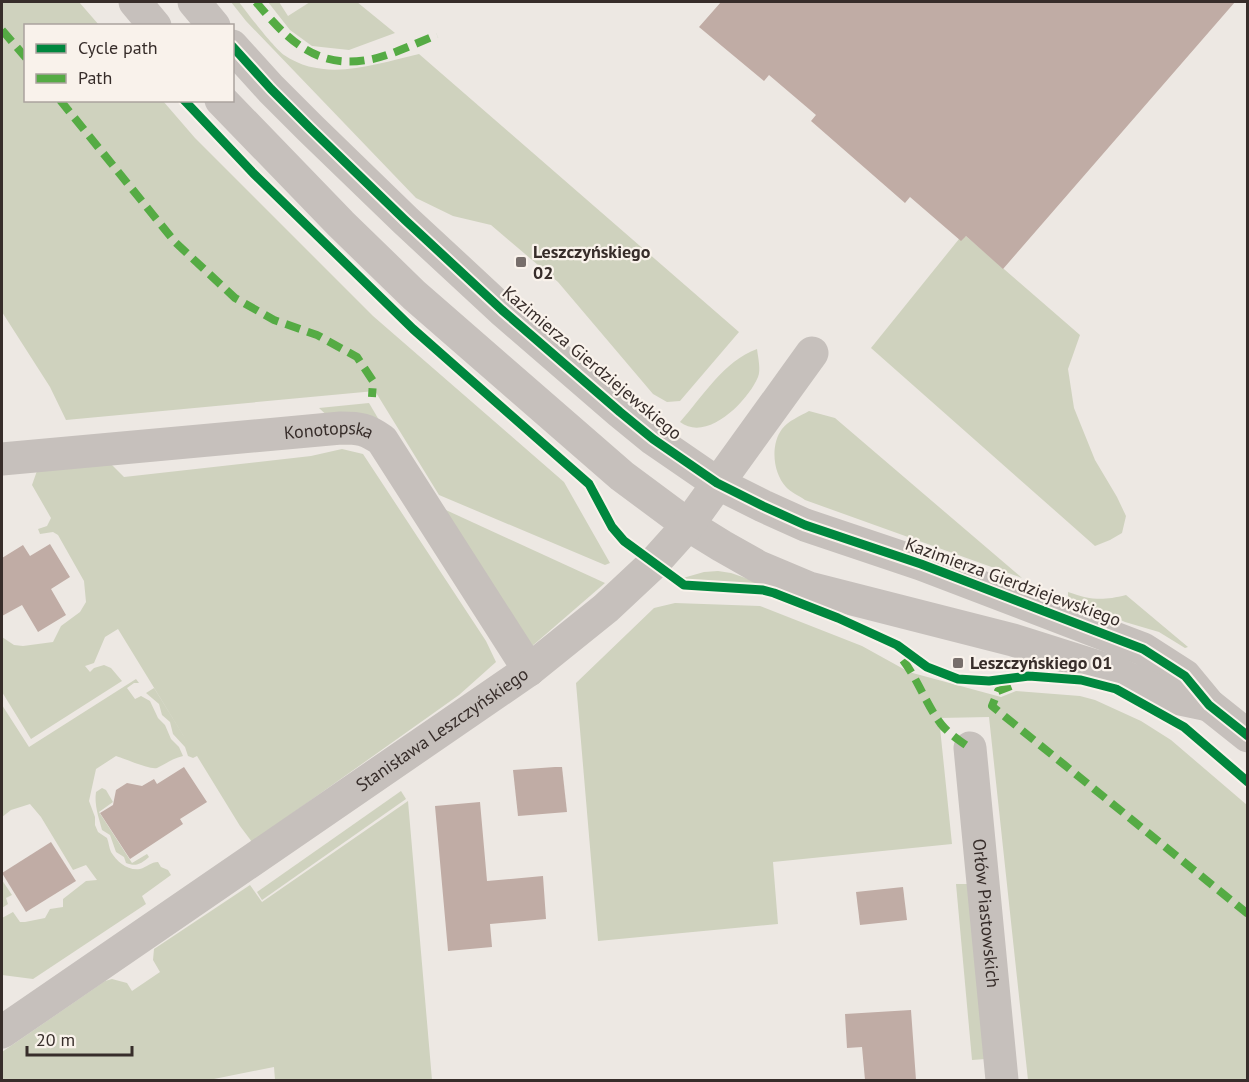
<svg xmlns="http://www.w3.org/2000/svg" width="1249" height="1082" font-family="'PT Sans',sans-serif">
  <rect width="100%" height="100%" fill="#ede8e3"/>
  <!-- green -->
  <g fill="#cfd2be">
    <polygon points="2,2 79,2 99,25 26,26 26,100 163,101 195,138 373,316 564,482 610,563 605,565 439,495 375,391 66,420 50,387 2,312"/>
    <path d="M231,2H239C247,13 274,48 284,55C325,83 375,64 419,54L739,332L680,401L667,402L653,394L558,282L491,225L453,216L416,198L246,21Z"/>
    <polygon points="268,2 279,2 288,16 310,2 357,2 395,33 349,50 312,46 290,30"/>
    <polygon points="966,236 1080,335 1068,369 1074,408 1095,460 1117,497 1126,516 1122,533 1110,540 1095,546 871,348 959,239"/>
    <path d="M757,349C758,357 761,370 758,377C748,401 707,443 680,422C703,396 724,361 757,349Z"/>
    <polygon points="369,403 379,420 332,420 319,408"/>
    <path d="M809,411L835,418L1022,578L805,500C800,496 790,492 786,487C773,473 770,445 782,429C788,421 800,416 809,411Z"/>
    <polygon points="342,449 363,454 486,641 496,662 459,695 252,842 240,826 197,756 193,758 188,756 185,747 173,734 170,722 162,715 159,704 146,693 154,688 191,748 118,629 105,637 94,663 85,666 90,672 94,668 104,665 111,668 122,681 31,739 2,692 2,637 14,645 23,646 53,642 61,626 80,612 86,602 84,581 58,535 53,532 40,534 38,529 47,526 51,518 32,485 38,468 107,460 124,477 311,456"/>
    <polygon points="435,505 605,583 531,647"/>
    <polygon points="718,571 731,573 763,584 687,580 683,578 704,572"/>
    <path d="M1068,592C1091,600 1102,601 1126,595L1188,647L1185,648L1159,632L1125,622L1068,597Z"/>
    <polygon points="675,603 760,606 862,646 909,672 1001,697 1016,691 1080,696 1095,700 1141,721 1171,740 1247,805 1247,1080 1028,1080 989,717 939,718 952,844 773,862 778,924 598,941 576,683 654,608"/>
    <path d="M136,679L139,683H134L127,688L135,699L141,696L150,701L158,718L165,725L171,739L179,747L183,756C173,758 166,764 157,768C150,770 126,759 116,756L96,769L89,801L95,817V825L98,832L107,838C109,843 109,848 111,852C117,862 128,871 140,869C147,867 151,862 158,862L161,867L168,870L171,875L142,896L146,904L33,979L2,975V918L13,912L20,922H25L45,918L50,909L63,907V899L86,881L97,880L86,865L73,870L41,817L30,804L11,810L2,817V705L29,747Z"/>
    <path d="M102,788L106,790L113,802L99,812L132,863L147,854L149,857C141,864 136,867 126,863L124,857L116,852L110,835L102,830C99,818 94,805 96,792Z"/>
    <polygon points="401,791 406,799 262,900 257,892"/>
    <polygon points="408,801 432,1080 275,1080 274,1067 209,1080 2,1080 2,1052 105,981 112,979 127,983 132,991 160,972 153,960 154,949 250,885 262,902"/>
    <polygon points="2,880 12,895 6,898 8,904 2,908"/>
    <polygon points="956,884 970,884 986,1059 972,1060"/>
  </g>
  <!-- building -->
  <g fill="#c0aca5">
    <polygon points="721,2 1235,2 1003,269 966,236 961,241 910,197 905,203 811,121 816,115 769,75 764,81 699,27"/>
    <polygon points="50,544 70,577 51,589 66,615 38,632 22,605 2,616 2,558 23,545 30,556"/>
    <polygon points="184,767 207,802 180,819 183,824 130,859 100,813 113,805 116,790 127,783 142,786 154,779 157,784"/>
    <polygon points="555,767 562,767 567,812 518,816 513,770"/>
    <polygon points="480,802 487,881 543,876 546,919 490,924 492,947 448,951 435,806"/>
    <polygon points="51,842 76,881 26,912 2,873"/>
    <polygon points="903,887 907,920 860,925 856,892"/>
    <polygon points="911,1010 916,1080 865,1080 862,1047 847,1048 845,1014"/>
  </g>
  <g fill="none" stroke-linecap="round" stroke-linejoin="round">
    <!-- minor -->
    <g stroke="#c6c0bc" stroke-width="33">
      <polyline points="135,2 155,26"/>
      <polyline points="194,2 214,26"/>
      <polyline points="232,46 271,89 310,128 405,220 502,310 620,412 653,439 717,483 763,506 805,525 921,564 1143,649 1185,676 1209,705 1248,736"/>
      <polyline points="221,100 341,224 414,295 622,476 688,525 722,546 759,567 809,588 1013,640 1111,671 1171,697 1209,705"/>
      <path id="s1" d="M2,459L341,428C360,428 366,429 382,440L529,670"/>
      <path id="s2" d="M970,748L1002,1080"/>
      <path id="s3" d="M2,1032L529,670L606,608L653,564L688,525L812,353"/>
    </g>
    <!-- quiet -->
    <g stroke="#55ab44" stroke-width="8" stroke-dasharray="15 8" stroke-linecap="butt">
      <path d="M256,2C286,38 315,69 367,60C388,57 416,43 437,35"/>
      <polyline points="2,30 26,58"/>
      <polyline points="60,100 175,242 235,298 274,320 317,335 357,357 373,381 372,397"/>
      <path d="M903,660C918,680 926,704 941,724C948,733 960,741 970,748"/>
      <polyline points="1011,686 998,691 992,706 1248,914"/>
    </g>
    <defs>
      <g id="cycleway">
        <polyline points="232,46 271,89 310,128 405,220 502,310 620,412 653,439 717,483 763,506 805,525 921,564 1143,649 1185,676 1209,705 1248,736"/>
        <polyline points="184,100 253,173 413,329 589,484 612,527 624,541 684,585 763,590 774,593 838,618 897,645 927,667 958,679 989,681 1029,676 1081,680 1116,689 1184,727 1248,782"/>
      </g>
    </defs>
    <!-- cycleway casing -->
    <use href="#cycleway" stroke="#f9f2eb" stroke-width="13"/>
    <!-- cycleway -->
    <use href="#cycleway" stroke="#00873e" stroke-width="9"/>
  </g>
  <!-- markers -->
  <g fill="#776e6b" stroke="#f9f2eb" stroke-width="2">
    <rect x="515" y="256" width="12" height="12" rx="3"/>
    <rect x="952" y="657" width="12" height="12" rx="3"/>
  </g>
  <g text-anchor="middle" stroke-width="4.5" stroke-linejoin="round" paint-order="stroke">
    <!-- poi labels -->
    <g font-size="18" font-weight="bold" fill="#372d2a" stroke="#f9f2eb" text-anchor="start">
      <text x="533" y="258">Leszczyńskiego<tspan x="533" dy="21">02</tspan></text>
      <text x="970" y="669">Leszczyńskiego 01</text>
    </g>
    <!-- street labels -->
    <g font-size="18" fill="#372d2a" stroke="#f9f2eb">
      <text transform="translate(592 363) rotate(40)" y="6">Kazimierza Gierdziejewskiego</text>
      <text dy="6" stroke="none"><textPath href="#s1" startOffset="328">Konotopska</textPath></text>
      <text transform="translate(1013 582) rotate(20)" y="6">Kazimierza Gierdziejewskiego</text>
      <text dy="6" stroke="none"><textPath href="#s3" startOffset="534">Stanisława Leszczyńskiego</textPath></text>
      <text dy="6" stroke="none"><textPath href="#s2" startOffset="166">Orłów Piastowskich</textPath></text>
    </g>
  </g>
  <!-- border -->
  <rect width="1249" height="1082" fill="none" stroke="#372d2a" stroke-width="6"/>
  <!-- legend -->
  <rect x="24" y="24" width="210" height="78" fill="#f9f2eb" stroke="#aba39e" stroke-width="1.5"/>
  <rect x="36" y="44" width="30" height="9" fill="#00873e" stroke="#aba39e" stroke-width="1.5"/>
  <text x="78" y="54" font-size="18" fill="#372d2a">Cycle path</text>
  <rect x="36" y="74" width="30" height="9" fill="#55ab44" stroke="#aba39e" stroke-width="1.5"/>
  <text x="78" y="84" font-size="18" fill="#372d2a">Path</text>
  <!-- scale -->
  <path d="M27 1046v9h105v-9" fill="none" stroke="#372d2a" stroke-width="3"/>
  <text x="36" y="1046" font-size="18" fill="#372d2a" stroke="#f9f2eb" stroke-width="4.5" paint-order="stroke">20 m</text>
</svg>
